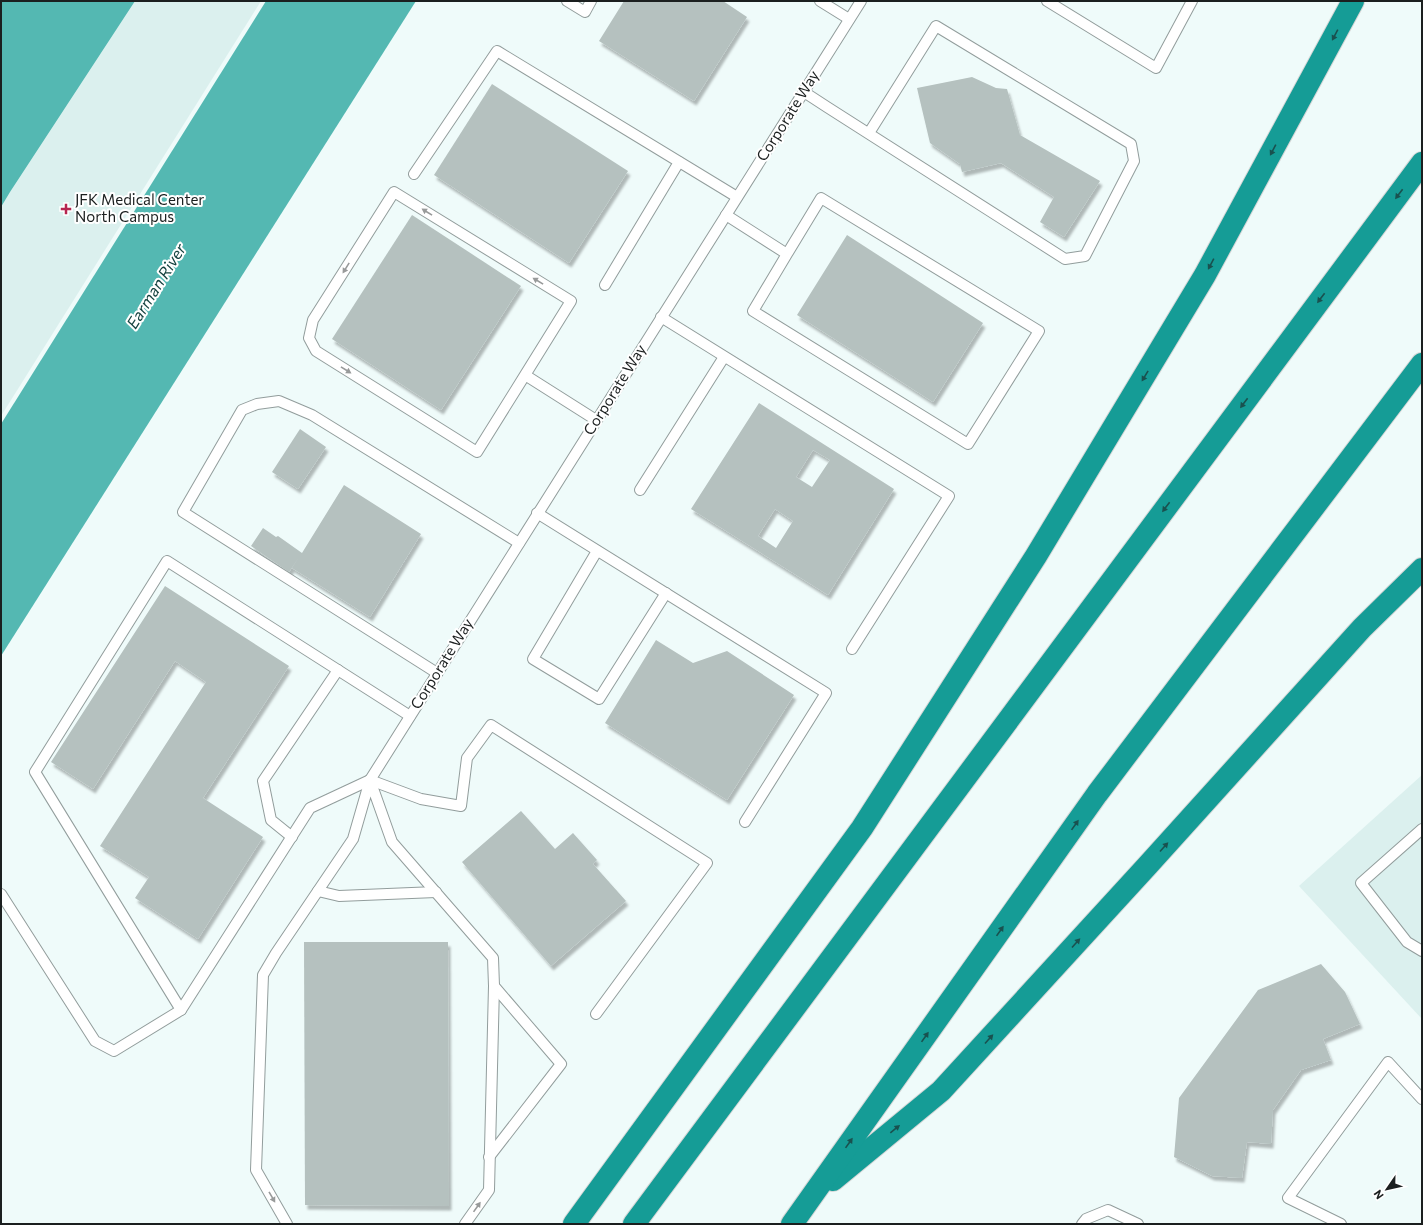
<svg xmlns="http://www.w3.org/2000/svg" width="1423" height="1225" font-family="Commissioner,sans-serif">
  <defs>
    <filter id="shadow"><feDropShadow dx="2.5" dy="4.5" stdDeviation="1" flood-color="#0004"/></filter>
  </defs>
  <rect width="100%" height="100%" fill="#effbfa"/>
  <!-- built -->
  <g fill="#dbf0ee">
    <polygon points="1,1 261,1 1,416"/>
    <polygon points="1422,775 1422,1019 1299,886"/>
  </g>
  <!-- water -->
  <g fill="#54b8b2">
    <polygon points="1,1 135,1 10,192 1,207"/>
    <polygon points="266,1 416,1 1,656 1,424"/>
  </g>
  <!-- building -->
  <g fill="#b5c1bf" fill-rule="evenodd" filter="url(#shadow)">
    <polygon points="624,1 723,1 747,17 694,101 599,41"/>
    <polygon points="972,77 996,88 1007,89 1020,135 1100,181 1064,237 1040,222 1054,197 1001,163 962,172 960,164 930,143 917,88"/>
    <polygon points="492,84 628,171 569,263 434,175"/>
    <polygon points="412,215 521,286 441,410 332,339"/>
    <polygon points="847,235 983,323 933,402 797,315"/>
    <path d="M759,403L894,489L828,595L691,509ZM813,450L830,460L812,487L796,477ZM775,509L793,521L776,548L758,536Z"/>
    <polygon points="300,429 326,447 298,489 272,472"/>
    <polygon points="344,485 421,534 370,617 292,568 299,557 289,572 251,546 263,528 276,537 278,536 302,553"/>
    <polygon points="165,586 289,666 203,798 263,837 198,939 135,898 149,877 100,846 206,682 175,661 93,789 51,762"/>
    <polygon points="656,640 693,663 727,651 794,695 727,800 605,723"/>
    <polygon points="521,811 555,849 573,833 597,860 593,864 626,901 551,966 462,862"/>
    <polygon points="304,942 448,942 449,1206 305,1205"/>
    <polygon points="1321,964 1345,992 1360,1024 1323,1039 1331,1060 1301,1070 1273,1110 1271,1144 1247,1142 1242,1178 1212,1176 1174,1157 1179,1098 1258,990"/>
  </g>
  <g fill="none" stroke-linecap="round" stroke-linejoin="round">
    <defs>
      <g id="lane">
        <polyline points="567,1 585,12 591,1"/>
        <polyline points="820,1 849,19"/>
        <polyline points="1047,1 1156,68 1192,1"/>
        <polyline points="804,92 827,107 1065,259 1085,256 1134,161 1131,144 936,26 869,133"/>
        <polyline points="414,174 497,51 737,197"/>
        <polyline points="726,215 787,254 753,311 968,444 1039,331 821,198 787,254"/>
        <polyline points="605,285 679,162"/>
        <polyline points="661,317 949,496 852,649"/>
        <polyline points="525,375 477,452 316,351 309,338 313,320 394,192 571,301 525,375 596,420"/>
        <polyline points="640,490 724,357"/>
        <polyline points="537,513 826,693 745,822"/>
        <polyline points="597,551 533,659 599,699 666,593"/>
        <polyline points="437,673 183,512 242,410 257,404 279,401 312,415 519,543"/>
        <polyline points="410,716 167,561 35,772 181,1010 310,808 370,780 421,799 461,806 467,758 491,725 707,863 596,1014"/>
        <polyline points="370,780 861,1"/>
        <polyline points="1422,829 1361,883 1407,942 1422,951"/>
        <polyline points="292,837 271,820 263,781 338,670"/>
        <polyline points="318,891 339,896 436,892"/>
        <polyline points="1,894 95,1041 114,1051 181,1010"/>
        <polyline points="489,1157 561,1064 494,986"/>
        <polyline points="287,1224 256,1170 263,975 276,953 353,839 370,780 392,842 493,958 494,986 489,1190 465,1224"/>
        <polyline points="1082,1224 1086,1219 1108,1210 1138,1224"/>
        <polyline points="1341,1224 1288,1198 1388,1062 1422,1099"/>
      </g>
      <g id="highway">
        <polyline points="833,1180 941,1091 1148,865 1362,628 1422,569"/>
        <polyline points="574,1224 862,828 1036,556 1205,275 1353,1"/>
        <polyline points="634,1224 1422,163"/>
        <polyline points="792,1224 1097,794 1422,364"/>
      </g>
    </defs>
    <!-- lane casing -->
    <use href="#lane" stroke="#929d9c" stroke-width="12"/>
    <!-- highway casing -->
    <use href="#highway" stroke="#d6d7d7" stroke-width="24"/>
    <!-- lane -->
    <use href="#lane" stroke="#fff" stroke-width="10"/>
    <!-- highway -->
    <use href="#highway" stroke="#159c96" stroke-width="22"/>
  </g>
  <!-- one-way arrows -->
  <defs><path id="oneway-solid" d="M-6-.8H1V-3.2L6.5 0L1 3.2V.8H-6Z"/></defs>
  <g fill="#19514f">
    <use href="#oneway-solid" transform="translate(1335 35) rotate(118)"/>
    <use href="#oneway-solid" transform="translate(1273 150) rotate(118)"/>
    <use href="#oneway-solid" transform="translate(1399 194) rotate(127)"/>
    <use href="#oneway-solid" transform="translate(1211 264) rotate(118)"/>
    <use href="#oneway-solid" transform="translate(1321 298) rotate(127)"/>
    <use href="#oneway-solid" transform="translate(1145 376) rotate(121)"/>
    <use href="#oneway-solid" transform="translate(1244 403) rotate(127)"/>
    <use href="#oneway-solid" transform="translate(1166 507) rotate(127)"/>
    <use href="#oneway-solid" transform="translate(1075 825) rotate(-55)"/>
    <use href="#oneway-solid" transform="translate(1164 847) rotate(-48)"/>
    <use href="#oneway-solid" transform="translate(1000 931) rotate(-55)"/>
    <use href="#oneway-solid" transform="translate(1076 943) rotate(-48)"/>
    <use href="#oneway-solid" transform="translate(925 1037) rotate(-55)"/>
    <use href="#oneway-solid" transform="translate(989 1039) rotate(-48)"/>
    <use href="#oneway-solid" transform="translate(895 1129) rotate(-39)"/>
    <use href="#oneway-solid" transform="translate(849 1143) rotate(-55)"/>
  </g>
  <g fill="#989a9a">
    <use href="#oneway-solid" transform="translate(427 212) rotate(-148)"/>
    <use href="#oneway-solid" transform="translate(346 268) rotate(122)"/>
    <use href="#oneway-solid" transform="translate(538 281) rotate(-149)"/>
    <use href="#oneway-solid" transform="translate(346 370) rotate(32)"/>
    <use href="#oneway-solid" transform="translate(272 1197) rotate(60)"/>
    <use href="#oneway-solid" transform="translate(477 1207) rotate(-55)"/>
  </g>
  <!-- markers -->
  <path fill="#b5244f" stroke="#fff" stroke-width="1.5" d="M64 203h4v4h4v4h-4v4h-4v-4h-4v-4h4z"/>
  <g text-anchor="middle" stroke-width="4" stroke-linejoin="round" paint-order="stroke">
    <!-- street labels -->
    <g font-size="15" fill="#1b1f1f" stroke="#fff">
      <text transform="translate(788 116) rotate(-58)" y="5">Corporate Way</text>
      <text transform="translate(615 390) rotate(-58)" y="5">Corporate Way</text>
      <text transform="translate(442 664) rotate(-58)" y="5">Corporate Way</text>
    </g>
    <!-- poi labels -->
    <g font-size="15" fill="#1b1f1f" stroke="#fff" text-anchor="start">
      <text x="75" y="205">JFK Medical Center<tspan x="75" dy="17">North Campus</tspan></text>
    </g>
    <!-- water labels -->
    <g font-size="16" font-style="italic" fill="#154340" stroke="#fff">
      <text transform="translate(156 286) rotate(-58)" y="6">Earman River</text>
    </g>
  </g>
  <!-- border -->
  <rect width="1423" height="1225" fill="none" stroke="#1b1f1f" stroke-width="4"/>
  <!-- north arrow -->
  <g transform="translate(1387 1189) rotate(236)" stroke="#ffffff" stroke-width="3" paint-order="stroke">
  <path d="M0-3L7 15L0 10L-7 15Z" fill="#1b1f1f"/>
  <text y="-6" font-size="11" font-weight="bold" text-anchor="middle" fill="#1b1f1f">N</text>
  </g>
</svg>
